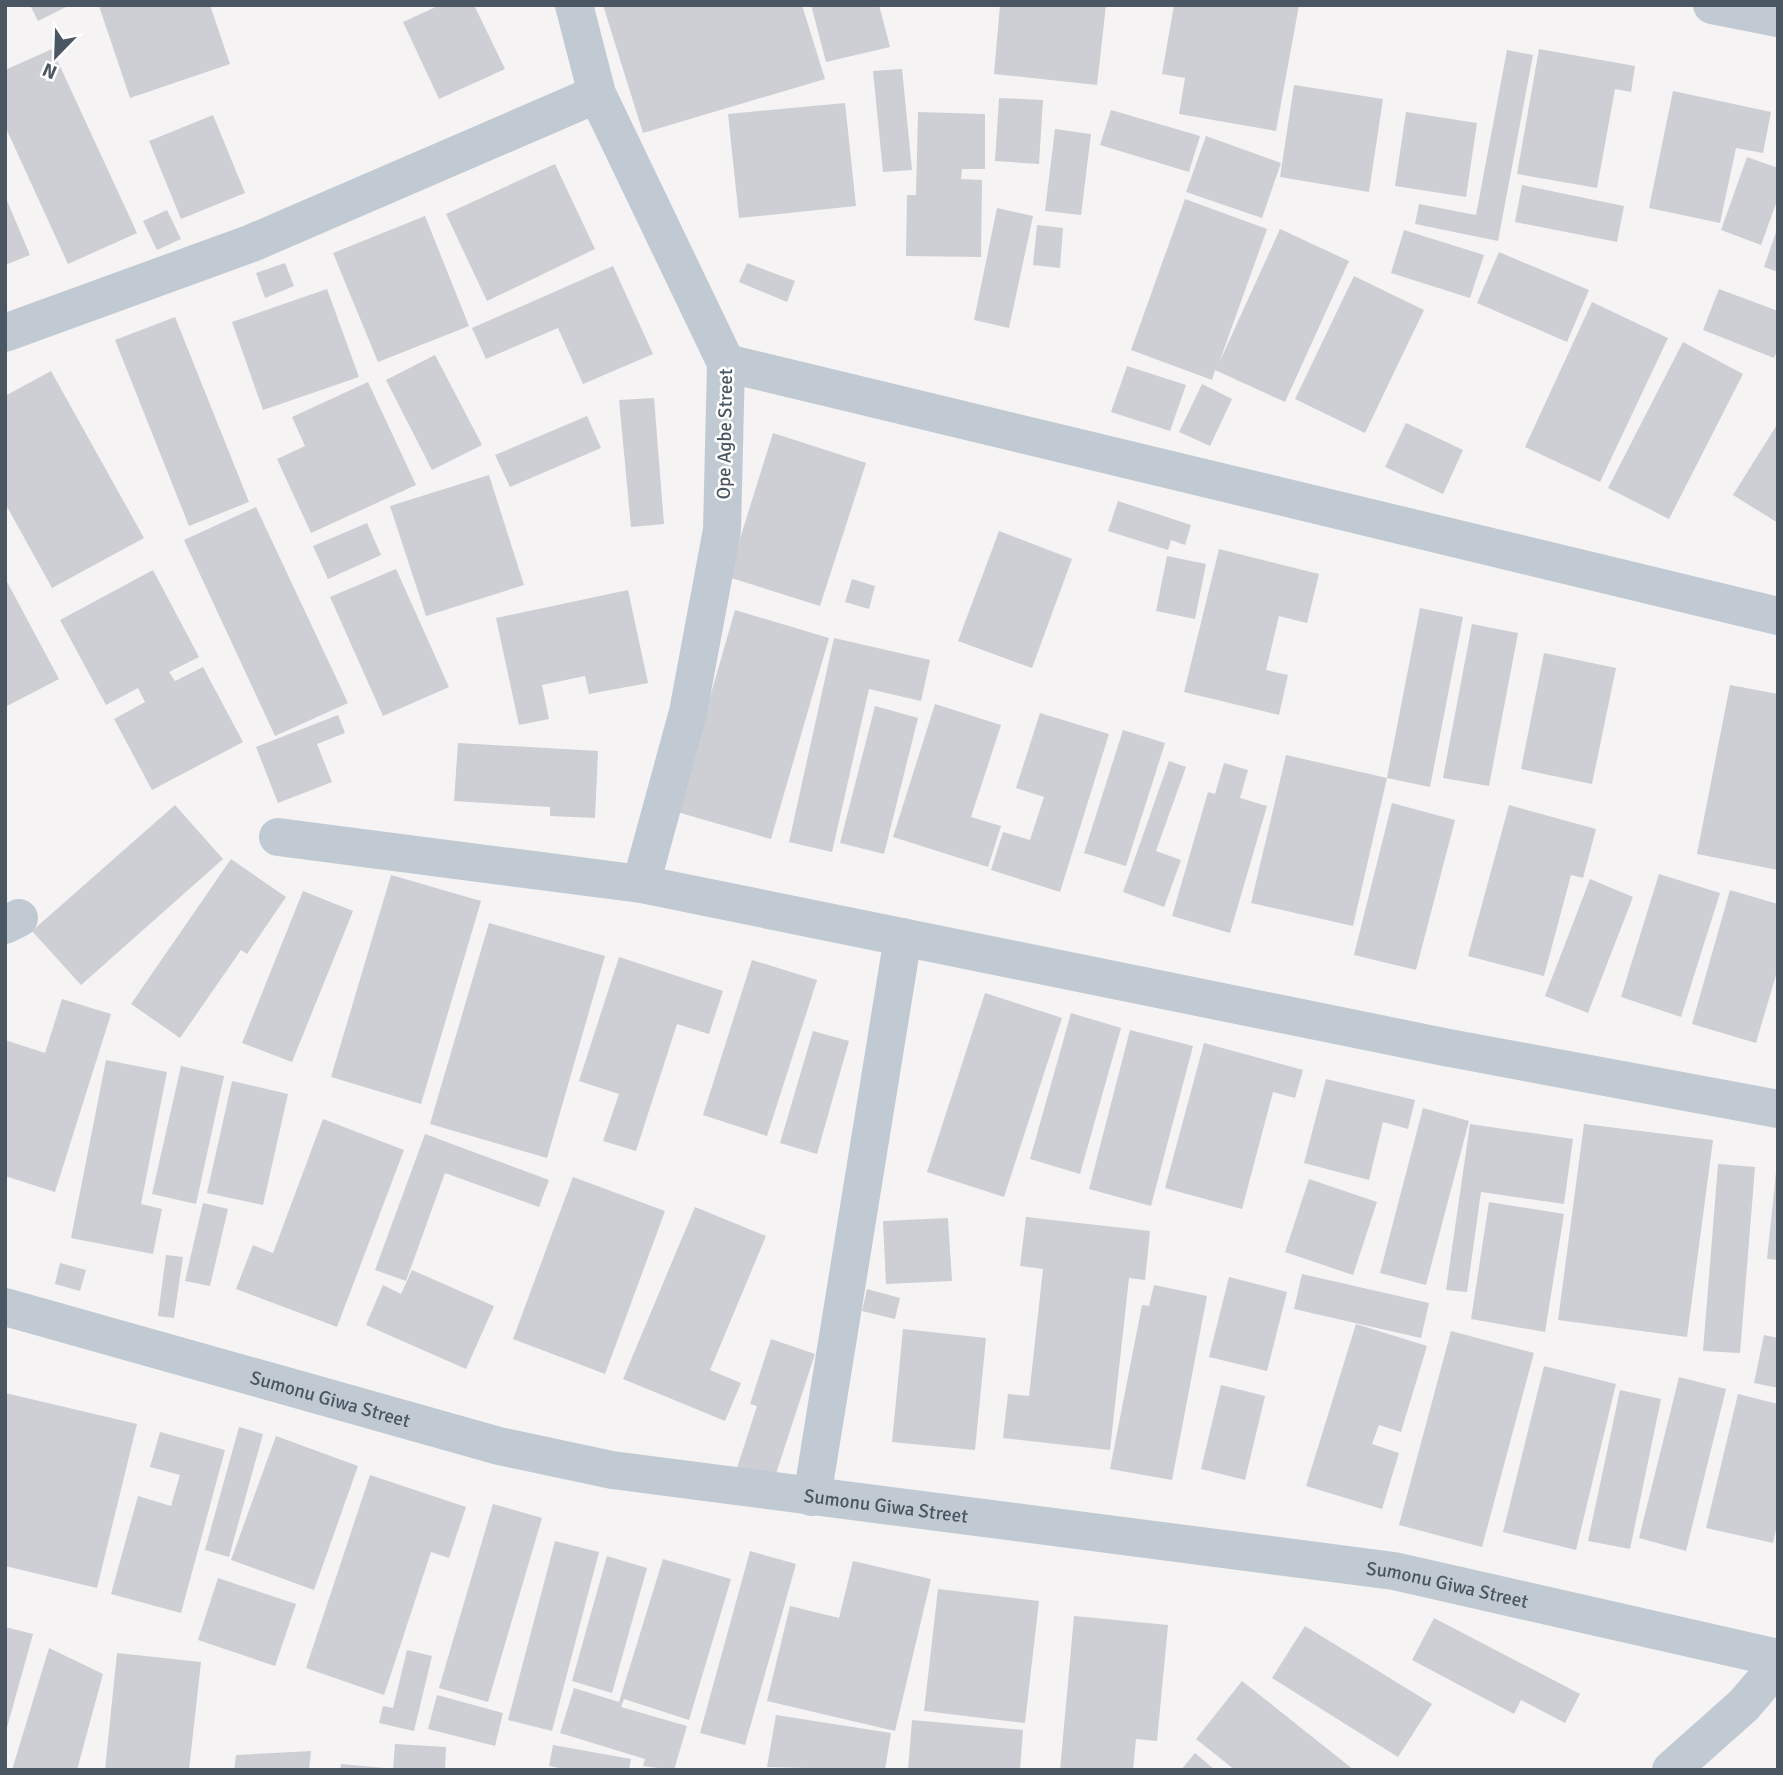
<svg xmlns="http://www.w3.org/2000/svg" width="1783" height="1775" font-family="Signika,sans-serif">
  <rect width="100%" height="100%" fill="#f5f3f3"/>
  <!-- building -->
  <g fill="#cdcfd5">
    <polygon points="30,5 70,5 38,21"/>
    <polygon points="210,5 230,64 130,98 99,6"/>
    <polygon points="440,5 474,5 505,69 439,99 403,22"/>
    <polygon points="603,5 802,5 825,79 643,133"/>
    <polygon points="811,5 879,5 890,47 826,62"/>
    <polygon points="1000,5 1106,5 1097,85 994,74"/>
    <polygon points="1174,5 1299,5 1276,131 1179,114 1185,78 1162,74"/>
    <polygon points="52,49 137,233 68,264 5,126 5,70"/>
    <polygon points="1539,49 1635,66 1631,92 1615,89 1597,188 1517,174"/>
    <polygon points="1507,50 1533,55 1498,241 1415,224 1419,204 1476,215"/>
    <polygon points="902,69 912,170 883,172 873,71"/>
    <polygon points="1294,85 1383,99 1369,192 1280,177"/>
    <polygon points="1673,91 1771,112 1763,153 1736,148 1720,223 1649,208"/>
    <polygon points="999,98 1043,100 1039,164 995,161"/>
    <polygon points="845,103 856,206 739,218 728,114"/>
    <polygon points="1111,110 1200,136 1189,172 1100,145"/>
    <polygon points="918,112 985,114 985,169 962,169 961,179 982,180 981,257 906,256 907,195 916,195"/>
    <polygon points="1406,112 1477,123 1466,197 1395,186"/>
    <polygon points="213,115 245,193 181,219 149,141"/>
    <polygon points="1055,129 1091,134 1081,215 1045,211"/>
    <polygon points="1206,136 1281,163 1262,218 1186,192"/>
    <polygon points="1747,157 1778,168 1778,198 1761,245 1721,230"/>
    <polygon points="555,164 595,249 487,301 446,214"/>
    <polygon points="1522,185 1624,206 1617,242 1515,222"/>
    <polygon points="5,196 30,255 5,265"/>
    <polygon points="1185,199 1267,229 1219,363 1280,229 1349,261 1285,402 1215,370 1212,380 1131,350"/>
    <polygon points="997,208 1033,216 1009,328 974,320"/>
    <polygon points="167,210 181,239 157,250 143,221"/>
    <polygon points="425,216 469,326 378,362 333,253"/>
    <polygon points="1037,225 1063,228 1060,268 1033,265"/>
    <polygon points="1777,229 1778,229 1778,272 1764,267"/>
    <polygon points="1404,230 1484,255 1470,298 1391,273"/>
    <polygon points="1499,252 1589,290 1567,342 1477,303"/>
    <polygon points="285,263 294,286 265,298 256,273"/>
    <polygon points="747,263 795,281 787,302 739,282"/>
    <polygon points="613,266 653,354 583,384 558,328 486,359 472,328"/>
    <polygon points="1354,276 1424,310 1365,433 1295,399"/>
    <polygon points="327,289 359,377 263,410 232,322"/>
    <polygon points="1719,289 1778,311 1778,349 1774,358 1703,330"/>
    <polygon points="1592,302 1668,338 1600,482 1525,447"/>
    <polygon points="175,317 249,502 189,526 115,340"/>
    <polygon points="1683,342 1743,374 1669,519 1608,488"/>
    <polygon points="435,355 482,445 432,470 386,380"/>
    <polygon points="1127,366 1186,385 1170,431 1111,412"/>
    <polygon points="51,371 144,538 52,588 5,503 5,396"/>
    <polygon points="368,382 416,485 311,533 277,459 305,446 292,417"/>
    <polygon points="1202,384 1232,399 1210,446 1179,432"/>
    <polygon points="654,398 664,524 631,527 619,400"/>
    <polygon points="587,416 601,448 510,487 495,455"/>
    <polygon points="1406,423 1463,450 1443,494 1385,467"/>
    <polygon points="1778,423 1778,523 1733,495"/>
    <polygon points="773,433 866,463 820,606 728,577"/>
    <polygon points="489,475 524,585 426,616 390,506"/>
    <polygon points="1118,501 1191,525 1185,545 1171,540 1168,550 1108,531"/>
    <polygon points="256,507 348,703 275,736 184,540"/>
    <polygon points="367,523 381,555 328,579 313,546"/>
    <polygon points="999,531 1072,559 1032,668 958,641"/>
    <polygon points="1219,549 1319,574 1307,623 1279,616 1266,670 1288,675 1279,715 1184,692"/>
    <polygon points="1167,556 1206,564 1195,619 1156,611"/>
    <polygon points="396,569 449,687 383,716 330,597"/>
    <polygon points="153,570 199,657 169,672 175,681 203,667 243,742 152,790 114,719 145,702 138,688 106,705 60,620"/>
    <polygon points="5,578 59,679 5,707"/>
    <polygon points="852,579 875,586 869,609 845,602"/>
    <polygon points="628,590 648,683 589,694 585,676 542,685 549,719 519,725 496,618"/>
    <polygon points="1420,608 1463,617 1430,787 1387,778"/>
    <polygon points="735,610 829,638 771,839 677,812"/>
    <polygon points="1472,624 1518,633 1489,786 1443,778"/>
    <polygon points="834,638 930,660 921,701 869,689 832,852 789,842"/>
    <polygon points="1544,653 1616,668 1592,784 1521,769"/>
    <polygon points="1730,685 1778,694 1778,870 1697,854"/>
    <polygon points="935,704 1001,725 971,817 1001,826 988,867 893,837"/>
    <polygon points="875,706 918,718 884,854 840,843"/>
    <polygon points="1040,713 1109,734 1060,892 991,870 1003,832 1030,840 1044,797 1016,788"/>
    <polygon points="338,715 345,733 317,744 332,782 278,803 256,747"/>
    <polygon points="1123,730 1165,743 1126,866 1084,853"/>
    <polygon points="458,743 598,751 595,818 550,816 550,807 454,801"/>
    <polygon points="1286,755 1387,778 1353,926 1251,903"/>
    <polygon points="1169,761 1186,767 1156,851 1181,860 1164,907 1123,892"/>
    <polygon points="1224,763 1248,770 1240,798 1267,806 1230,933 1172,916 1208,792 1215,794"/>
    <polygon points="1392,803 1455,820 1416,970 1354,955"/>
    <polygon points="175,805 223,859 81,985 32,931"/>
    <polygon points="1509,805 1596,829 1583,878 1571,875 1544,976 1468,956"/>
    <polygon points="231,859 286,897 247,954 241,950 180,1038 131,1004"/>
    <polygon points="1659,874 1720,893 1681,1017 1621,997"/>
    <polygon points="391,875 481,901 421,1104 331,1077"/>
    <polygon points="1590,879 1633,897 1588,1013 1545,996"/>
    <polygon points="1730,890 1778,904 1778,968 1756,1043 1692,1024"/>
    <polygon points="303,891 353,911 292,1062 242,1043"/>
    <polygon points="489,923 605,956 547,1158 430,1124"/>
    <polygon points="619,957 723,991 709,1034 677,1024 636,1151 603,1141 619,1094 579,1081"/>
    <polygon points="752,960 817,980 767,1136 703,1115"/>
    <polygon points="985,993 1062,1018 1004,1197 927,1172"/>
    <polygon points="62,999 111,1014 55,1192 5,1176 5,1040 45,1053"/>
    <polygon points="1071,1013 1121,1028 1080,1174 1030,1159"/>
    <polygon points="1130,1030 1193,1046 1151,1206 1089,1189"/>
    <polygon points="813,1031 849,1041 817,1154 780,1143"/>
    <polygon points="1204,1043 1303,1070 1295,1098 1273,1092 1242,1209 1165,1188"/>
    <polygon points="106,1060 167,1072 141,1204 162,1209 153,1254 71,1238"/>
    <polygon points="181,1066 224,1076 196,1204 152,1194"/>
    <polygon points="1326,1079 1415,1100 1408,1129 1383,1122 1369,1180 1304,1163"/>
    <polygon points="232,1081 288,1094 263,1205 207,1193"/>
    <polygon points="1423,1108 1469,1121 1426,1285 1380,1273"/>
    <polygon points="323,1119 404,1150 337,1327 236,1289 253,1245 273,1253"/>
    <polygon points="1470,1124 1573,1139 1564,1204 1481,1192 1467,1292 1446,1290"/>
    <polygon points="1584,1124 1713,1140 1687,1337 1558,1320"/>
    <polygon points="425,1134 549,1180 539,1207 445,1173 406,1281 375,1270"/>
    <polygon points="1718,1164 1755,1167 1740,1353 1703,1351"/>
    <polygon points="1776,1172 1778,1172 1778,1260 1767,1259"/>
    <polygon points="573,1177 665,1211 605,1374 513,1339"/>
    <polygon points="1309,1179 1377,1202 1353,1275 1285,1252"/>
    <polygon points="1489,1202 1564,1214 1545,1332 1471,1319"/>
    <polygon points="203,1203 228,1209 210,1286 185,1281"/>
    <polygon points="695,1207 766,1236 710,1370 741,1383 725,1421 623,1379"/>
    <polygon points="1026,1217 1150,1231 1145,1280 1129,1278 1110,1450 1003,1438 1008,1394 1029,1396 1043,1269 1020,1266"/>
    <polygon points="948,1218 952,1281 886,1284 883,1221"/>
    <polygon points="166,1255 183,1257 174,1318 158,1316"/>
    <polygon points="60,1263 86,1270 80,1291 55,1284"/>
    <polygon points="412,1270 494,1306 466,1369 366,1325 383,1285 401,1294"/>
    <polygon points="1302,1274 1429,1303 1421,1338 1294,1309"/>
    <polygon points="1229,1277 1287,1292 1267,1371 1209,1357"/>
    <polygon points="1154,1285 1207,1296 1172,1480 1110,1469 1142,1305 1149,1306"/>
    <polygon points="867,1289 900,1298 895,1319 862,1311"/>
    <polygon points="1356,1324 1427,1346 1401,1432 1379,1425 1372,1444 1399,1453 1382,1509 1306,1486"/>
    <polygon points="903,1329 986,1338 975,1450 892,1442"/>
    <polygon points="1451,1331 1534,1353 1482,1547 1399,1525"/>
    <polygon points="1764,1335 1778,1338 1778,1388 1754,1383"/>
    <polygon points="771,1339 815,1354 773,1483 736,1471 757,1406 750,1404"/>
    <polygon points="1544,1366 1616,1384 1576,1550 1503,1532"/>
    <polygon points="1679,1377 1726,1389 1686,1551 1639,1538"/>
    <polygon points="1221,1385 1265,1396 1245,1480 1201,1469"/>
    <polygon points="1620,1390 1661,1399 1630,1549 1588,1541"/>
    <polygon points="5,1393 137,1424 97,1588 5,1566"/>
    <polygon points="1738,1394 1778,1404 1778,1521 1773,1543 1706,1528"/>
    <polygon points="239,1427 263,1434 229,1557 205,1550"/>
    <polygon points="160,1432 225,1450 181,1613 111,1594 138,1496 171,1506 180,1475 150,1467"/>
    <polygon points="276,1436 358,1466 314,1590 231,1560"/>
    <polygon points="370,1475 466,1507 449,1558 431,1552 384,1695 306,1668"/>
    <polygon points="493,1504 542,1518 488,1702 439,1688"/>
    <polygon points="555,1541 599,1552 552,1731 508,1720"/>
    <polygon points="750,1551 796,1564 745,1745 700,1733"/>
    <polygon points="607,1556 647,1568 612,1693 572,1681"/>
    <polygon points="663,1559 731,1579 689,1720 624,1699 621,1707 687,1726 674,1770 643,1766 645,1759 560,1733 574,1688 619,1702"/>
    <polygon points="853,1561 931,1579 895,1731 767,1701 790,1606 839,1618"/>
    <polygon points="218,1578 296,1604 275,1666 198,1640"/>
    <polygon points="938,1589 1039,1601 1025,1723 924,1711"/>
    <polygon points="1074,1616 1168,1625 1157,1741 1136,1739 1133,1770 1060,1770"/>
    <polygon points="1434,1618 1580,1694 1565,1723 1521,1700 1514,1714 1412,1660"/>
    <polygon points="1305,1626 1432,1704 1398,1757 1272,1678"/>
    <polygon points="5,1627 33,1634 6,1731 5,1730"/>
    <polygon points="49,1648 103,1674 77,1770 12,1770"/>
    <polygon points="407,1650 432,1656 414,1731 379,1723 383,1706 393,1708"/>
    <polygon points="117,1653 201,1662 189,1770 105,1770"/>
    <polygon points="1242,1681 1354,1770 1235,1770 1196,1739"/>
    <polygon points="437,1695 503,1713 495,1746 428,1729"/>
    <polygon points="776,1715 891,1733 885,1770 767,1767"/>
    <polygon points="912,1720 1023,1730 1020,1770 908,1770"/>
    <polygon points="395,1744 446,1747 445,1770 393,1770"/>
    <polygon points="553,1745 631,1759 629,1770 569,1770 549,1766"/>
    <polygon points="311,1751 309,1770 234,1770 236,1755"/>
    <polygon points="1195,1753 1215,1770 1181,1770"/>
    <polygon points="341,1764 385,1768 385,1770 340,1770"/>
  </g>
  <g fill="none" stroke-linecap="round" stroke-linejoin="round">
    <!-- minor -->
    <g stroke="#c1cad2" stroke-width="38">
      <polyline points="574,5 597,94 726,363 722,530 688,712 641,884"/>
      <polyline points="1712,5 1778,18"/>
      <polyline points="5,333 252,243 597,94"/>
      <polyline points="726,363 1778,616"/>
      <polyline points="278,837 641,884 1444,1047 1778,1109"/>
      <polyline points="5,925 19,918"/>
      <path id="s1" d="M5,1307L499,1446L612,1470L1394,1571L1778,1658"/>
      <polyline points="812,1497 903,937"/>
      <polyline points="1671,1770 1744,1705 1778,1665"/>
    </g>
  </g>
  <g text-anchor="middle" stroke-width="5" stroke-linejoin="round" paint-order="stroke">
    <!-- street labels -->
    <g font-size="19" fill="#4a5661" stroke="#fff">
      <text transform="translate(724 434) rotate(-89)" y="7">Ope Agbe Street</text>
      <text dy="7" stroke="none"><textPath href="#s1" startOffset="338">Sumonu Giwa Street</textPath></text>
      <text dy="7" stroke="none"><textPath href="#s1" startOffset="905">Sumonu Giwa Street</textPath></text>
      <text dy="7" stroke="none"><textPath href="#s1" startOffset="1472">Sumonu Giwa Street</textPath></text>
    </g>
  </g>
  <!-- border -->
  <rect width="1783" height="1775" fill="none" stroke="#4a5661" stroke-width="14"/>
  <!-- north arrow -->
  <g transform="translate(56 56) rotate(203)" stroke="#ffffff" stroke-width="5" paint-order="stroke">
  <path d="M0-5L12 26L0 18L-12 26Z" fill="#4a5661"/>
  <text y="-10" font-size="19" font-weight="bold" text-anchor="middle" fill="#4a5661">N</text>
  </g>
</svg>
